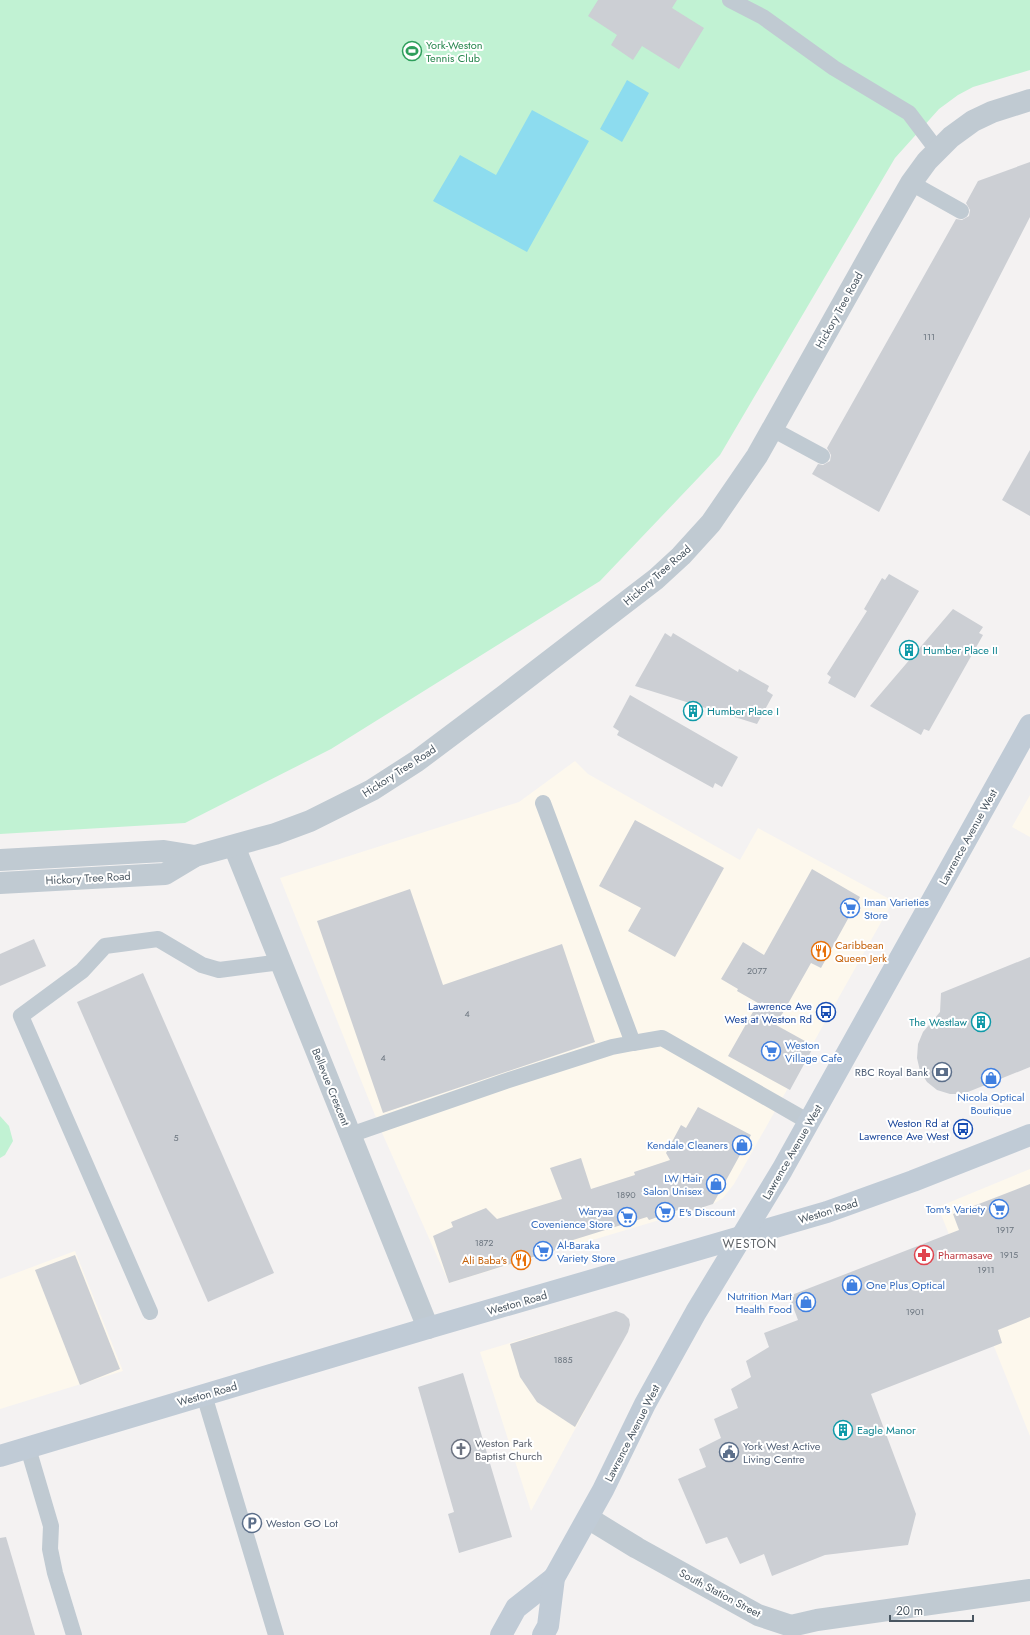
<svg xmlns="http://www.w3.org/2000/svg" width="1030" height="1635" font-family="Jost,sans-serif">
  <rect width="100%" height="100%" fill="#f4f2f2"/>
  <!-- commercial -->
  <g fill="#fdf8ed">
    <polygon points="575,761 588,774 740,860 758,828 893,901 734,1184 723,1198 713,1204 449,1283 383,1135 280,878 519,802"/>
    <polygon points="1030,795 1030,837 1012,827"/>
    <polygon points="1030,1169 1030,1436 938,1207"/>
    <polygon points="75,1251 123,1371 0,1409 0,1279"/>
    <polygon points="607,1314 625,1336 531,1511 480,1352"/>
  </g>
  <!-- green -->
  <g fill="#c1f2d3">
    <polygon points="0,0 1030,0 1030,70 973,87 958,95 939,109 895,158 720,455 600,581 331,749 185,823 0,834"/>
    <polygon points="0,1116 9,1126 13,1141 5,1155 0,1158"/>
  </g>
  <!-- water -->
  <g fill="#8ddcef">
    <polygon points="627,80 649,93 622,142 600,129"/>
    <polygon points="532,110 589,141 527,252 433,201 460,155 496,175"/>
  </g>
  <!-- building -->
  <g fill="#cccfd4">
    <polygon points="598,0 677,0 672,8 704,28 679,69 642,46 633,60 611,45 617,35 588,16"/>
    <polygon points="1030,162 1030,217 879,512 812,474 818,464 823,465 830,461 831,455 827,448 956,219 962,220 969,216 970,210 966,203 978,181"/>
    <polygon points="1030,450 1030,516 1002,500"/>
    <polygon points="889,574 919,591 855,698 828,683 831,677 827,674 867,611 864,609 882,578 885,580"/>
    <polygon points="953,609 983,627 979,633 983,635 929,731 924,729 921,735 870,706"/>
    <polygon points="665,633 671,637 673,633 738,672 739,669 769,686 767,691 773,695 757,724 635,686"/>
    <polygon points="630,695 738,757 722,787 715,783 713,788 617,735 619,731 613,727"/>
    <polygon points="635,820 724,868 675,957 628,931 641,908 599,886"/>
    <polygon points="812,869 860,897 821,968 811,963 776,1025 814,1046 790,1090 728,1056 758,1003 737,991 738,989 721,979 743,942 764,955"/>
    <polygon points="410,889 443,985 562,944 595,1042 383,1113 317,921"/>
    <polygon points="34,939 46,966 0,986 0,954"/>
    <polygon points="1030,957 1030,1067 963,1094 950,1094 937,1090 927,1082 920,1071 917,1058 918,1044 923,1032 940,1012 941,993"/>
    <polygon points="143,973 274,1273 208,1302 77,1002"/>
    <polygon points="698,1107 751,1135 713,1204 685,1213 684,1208 649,1220 647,1217 573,1240 575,1244 449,1283 433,1236 453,1227 451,1222 486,1208 497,1219 562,1199 550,1168 581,1158 591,1189 635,1175 634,1172 670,1160 666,1153 681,1125 686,1128"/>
    <polygon points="1030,1184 1030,1317 998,1330 1002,1343 871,1394 916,1514 908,1545 825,1555 772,1576 764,1554 740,1564 727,1537 706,1544 678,1479 706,1467 699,1449 721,1438 714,1419 738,1408 731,1389 751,1377 746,1361 769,1347 764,1333 798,1320 789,1296 959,1230 953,1214"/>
    <polygon points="75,1255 120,1369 80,1385 35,1270"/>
    <polygon points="616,1311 624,1314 629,1319 630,1325 628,1332 575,1427 537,1402 520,1377 510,1344"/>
    <polygon points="463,1373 512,1537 459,1553 448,1514 454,1512 418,1387"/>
    <polygon points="6,1537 35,1635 0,1635 0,1538"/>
  </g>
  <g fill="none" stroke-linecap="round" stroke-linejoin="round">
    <!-- lane -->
    <g stroke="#c0cad2" stroke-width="16">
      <polyline points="730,0 763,17 834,68 909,113 937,150"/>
      <polyline points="911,183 961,211"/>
      <polyline points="772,429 822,456"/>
      <polyline points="633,1043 662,1038 809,1122"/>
      <polyline points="350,1135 506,1081 612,1047 633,1043 543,803"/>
      <polyline points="150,1312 21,1016 82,971 105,946 158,939 202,965 219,970 281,962"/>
      <polyline points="204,1395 276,1635"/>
      <polyline points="28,1448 51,1526 50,1549 55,1573 74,1635"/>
    </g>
    <!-- street -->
    <g stroke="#c0cad2" stroke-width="22">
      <polyline points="234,846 428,1328"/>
      <polyline points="0,860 164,851 195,856"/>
      <polyline points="0,883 165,874 195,856 275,834 310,821 372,790 417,761 505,695 656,579 681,556 711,523 757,456 880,237 911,183 927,161 951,137 973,121 992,112 1030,100"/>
      <polyline points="588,1518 637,1548 758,1615 791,1626 817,1620 1030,1590"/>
    </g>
    <!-- secondary -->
    <g stroke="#c0cbd6" stroke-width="22">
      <polyline points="0,1456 428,1328 827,1212 913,1181 1030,1135"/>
      <polyline points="501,1635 516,1608 554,1578"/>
      <polyline points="543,1635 548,1626 554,1578 603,1490 645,1404 696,1312 782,1170 1030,725"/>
    </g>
  </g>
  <!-- icons -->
  <defs>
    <symbol id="stadium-ring" viewBox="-11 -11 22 22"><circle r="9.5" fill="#fff" stroke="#2e9e5b" stroke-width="1.5"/><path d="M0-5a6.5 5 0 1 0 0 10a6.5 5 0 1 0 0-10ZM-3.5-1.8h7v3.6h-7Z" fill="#2e9e5b"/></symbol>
    <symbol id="building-ring" viewBox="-11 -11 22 22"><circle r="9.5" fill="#fff" stroke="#0f9aa8" stroke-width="1.5"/><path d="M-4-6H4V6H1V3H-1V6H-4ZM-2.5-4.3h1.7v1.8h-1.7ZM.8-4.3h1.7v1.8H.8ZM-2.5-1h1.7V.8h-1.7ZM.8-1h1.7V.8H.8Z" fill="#0f9aa8"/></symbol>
    <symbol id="supermarket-ring" viewBox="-11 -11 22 22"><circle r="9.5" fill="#fff" stroke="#3f7fe0" stroke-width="1.5"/><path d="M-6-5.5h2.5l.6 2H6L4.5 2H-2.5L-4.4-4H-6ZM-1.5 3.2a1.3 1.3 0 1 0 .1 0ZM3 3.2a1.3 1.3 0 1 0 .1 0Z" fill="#3f7fe0"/></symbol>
    <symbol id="restaurant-ring" viewBox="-11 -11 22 22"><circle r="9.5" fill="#fff" stroke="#e8710a" stroke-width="1.5"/><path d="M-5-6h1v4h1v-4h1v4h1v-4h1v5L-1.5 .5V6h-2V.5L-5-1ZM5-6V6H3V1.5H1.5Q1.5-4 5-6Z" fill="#e8710a"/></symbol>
    <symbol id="bus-ring" viewBox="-11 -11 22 22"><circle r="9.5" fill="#fff" stroke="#1a4fb4" stroke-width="1.5"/><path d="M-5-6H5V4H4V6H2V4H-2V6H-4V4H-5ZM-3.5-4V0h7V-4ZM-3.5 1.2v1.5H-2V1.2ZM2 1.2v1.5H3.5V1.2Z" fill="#1a4fb4"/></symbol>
    <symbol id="bank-ring" viewBox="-11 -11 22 22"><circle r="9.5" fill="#fff" stroke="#5c6f8a" stroke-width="1.5"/><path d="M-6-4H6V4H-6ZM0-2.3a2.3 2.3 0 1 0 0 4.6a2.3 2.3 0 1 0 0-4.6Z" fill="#5c6f8a"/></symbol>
    <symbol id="shop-ring" viewBox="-11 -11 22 22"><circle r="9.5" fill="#fff" stroke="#3f7fe0" stroke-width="1.5"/><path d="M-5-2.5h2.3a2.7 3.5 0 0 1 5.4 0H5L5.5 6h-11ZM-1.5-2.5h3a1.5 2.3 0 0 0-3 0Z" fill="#3f7fe0"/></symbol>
    <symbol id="pharmacy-ring" viewBox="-11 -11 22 22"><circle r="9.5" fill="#fff" stroke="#e0444e" stroke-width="1.5"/><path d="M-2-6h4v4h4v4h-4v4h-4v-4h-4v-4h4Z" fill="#e0444e"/></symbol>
    <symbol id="church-ring" viewBox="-11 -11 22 22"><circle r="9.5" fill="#fff" stroke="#6b7280" stroke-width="1.5"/><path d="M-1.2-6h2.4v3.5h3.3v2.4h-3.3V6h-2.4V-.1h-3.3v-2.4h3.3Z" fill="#6b7280"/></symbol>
    <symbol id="civic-ring" viewBox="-11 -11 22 22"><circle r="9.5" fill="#fff" stroke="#5c6f8a" stroke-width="1.5"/><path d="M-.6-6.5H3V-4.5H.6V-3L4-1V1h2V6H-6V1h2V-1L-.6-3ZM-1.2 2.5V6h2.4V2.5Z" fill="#5c6f8a"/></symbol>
    <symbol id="parking-ring" viewBox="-11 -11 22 22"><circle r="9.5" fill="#fff" stroke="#5c6f8a" stroke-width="1.5"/><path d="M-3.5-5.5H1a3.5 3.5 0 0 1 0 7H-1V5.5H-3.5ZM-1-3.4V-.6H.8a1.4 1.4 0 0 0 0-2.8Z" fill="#5c6f8a"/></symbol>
  </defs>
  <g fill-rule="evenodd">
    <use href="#stadium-ring" x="401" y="40" width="22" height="22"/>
    <use href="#building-ring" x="898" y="639" width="22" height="22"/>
    <use href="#building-ring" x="682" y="700" width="22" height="22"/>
    <use href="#supermarket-ring" x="839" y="897" width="22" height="22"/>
    <use href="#restaurant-ring" x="810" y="940" width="22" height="22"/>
    <use href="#bus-ring" x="815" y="1001" width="22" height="22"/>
    <use href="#building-ring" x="970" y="1011" width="22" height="22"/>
    <use href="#supermarket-ring" x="760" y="1040" width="22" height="22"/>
    <use href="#bank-ring" x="931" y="1061" width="22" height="22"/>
    <use href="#shop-ring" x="980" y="1067" width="22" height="22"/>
    <use href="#bus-ring" x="952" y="1118" width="22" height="22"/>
    <use href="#shop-ring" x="731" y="1134" width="22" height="22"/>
    <use href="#shop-ring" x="705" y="1173" width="22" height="22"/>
    <use href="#supermarket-ring" x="988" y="1198" width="22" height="22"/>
    <use href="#supermarket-ring" x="654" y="1201" width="22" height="22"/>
    <use href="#supermarket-ring" x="616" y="1206" width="22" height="22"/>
    <use href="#supermarket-ring" x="532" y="1240" width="22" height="22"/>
    <use href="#pharmacy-ring" x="913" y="1244" width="22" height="22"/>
    <use href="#restaurant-ring" x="510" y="1249" width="22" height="22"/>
    <use href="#shop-ring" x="841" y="1274" width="22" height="22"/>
    <use href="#shop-ring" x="795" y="1291" width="22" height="22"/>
    <use href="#building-ring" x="832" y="1419" width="22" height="22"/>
    <use href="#church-ring" x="450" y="1438" width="22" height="22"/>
    <use href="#civic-ring" x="718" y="1441" width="22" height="22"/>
    <use href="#parking-ring" x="241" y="1512" width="22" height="22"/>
  </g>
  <g text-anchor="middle" stroke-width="4" stroke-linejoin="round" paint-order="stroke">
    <!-- number labels -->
    <g font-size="9" fill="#6a747e">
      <text x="929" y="340">111</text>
      <text x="757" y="974">2077</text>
      <text x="467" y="1017">4</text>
      <text x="383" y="1061">4</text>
      <text x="176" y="1141">5</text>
      <text x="626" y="1198">1890</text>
      <text x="1005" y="1233">1917</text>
      <text x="484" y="1246">1872</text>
      <text x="1009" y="1258">1915</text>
      <text x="986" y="1273">1911</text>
      <text x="915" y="1315">1901</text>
      <text x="563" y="1363">1885</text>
    </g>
    <!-- leisure labels -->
    <g font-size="11" fill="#27864d" stroke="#fff" text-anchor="start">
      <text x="426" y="49">York-Weston<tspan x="426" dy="13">Tennis Club</tspan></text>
    </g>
    <!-- street labels -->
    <g font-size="11" fill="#495661" stroke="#fff">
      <text transform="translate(839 310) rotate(-61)" y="4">Hickory Tree Road</text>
      <text transform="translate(657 575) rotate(-41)" y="4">Hickory Tree Road</text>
      <text transform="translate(399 771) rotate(-33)" y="4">Hickory Tree Road</text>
      <text transform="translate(968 837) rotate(-61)" y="4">Lawrence Avenue West</text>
      <text transform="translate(88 878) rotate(-3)" y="4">Hickory Tree Road</text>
      <text transform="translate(331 1087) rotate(68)" y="4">Bellevue Crescent</text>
      <text transform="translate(792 1152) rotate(-60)" y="4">Lawrence Avenue West</text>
      <text transform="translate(828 1211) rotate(-17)" y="4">Weston Road</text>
      <text transform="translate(517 1303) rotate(-16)" y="4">Weston Road</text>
      <text transform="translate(207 1394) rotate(-16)" y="4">Weston Road</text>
      <text transform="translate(632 1433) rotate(-63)" y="4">Lawrence Avenue West</text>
      <text transform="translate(720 1593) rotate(28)" y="4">South Station Street</text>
    </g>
    <!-- culture labels -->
    <g font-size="11" fill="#0d838f" stroke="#fff" text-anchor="start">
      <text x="923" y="654">Humber Place II</text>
      <text x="707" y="715">Humber Place I</text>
      <text x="967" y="1026" text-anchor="end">The Westlaw</text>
      <text x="857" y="1434">Eagle Manor</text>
    </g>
    <!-- shop labels -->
    <g font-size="11" fill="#366cbe" stroke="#fff" text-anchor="start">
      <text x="864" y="906">Iman Varieties<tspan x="864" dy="13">Store</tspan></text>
      <text x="785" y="1049">Weston<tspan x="785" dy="13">Village Cafe</tspan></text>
      <text x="991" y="1101" text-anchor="middle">Nicola Optical<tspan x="991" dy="13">Boutique</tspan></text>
      <text x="728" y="1149" text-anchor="end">Kendale Cleaners</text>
      <text x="702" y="1182" text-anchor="end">LW Hair<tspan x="702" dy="13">Salon Unisex</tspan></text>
      <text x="985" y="1213" text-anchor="end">Tom's Variety</text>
      <text x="613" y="1215" text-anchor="end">Waryaa<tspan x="613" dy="13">Covenience Store</tspan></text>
      <text x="679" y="1216">E's Discount</text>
      <text x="557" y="1249">Al-Baraka<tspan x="557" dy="13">Variety Store</tspan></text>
      <text x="866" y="1289">One Plus Optical</text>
      <text x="792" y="1300" text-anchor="end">Nutrition Mart<tspan x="792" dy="13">Health Food</tspan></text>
    </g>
    <!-- food labels -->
    <g font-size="11" fill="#c56008" stroke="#fff" text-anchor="start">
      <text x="835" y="949">Caribbean<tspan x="835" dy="13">Queen Jerk</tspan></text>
      <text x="507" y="1264" text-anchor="end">Ali Baba's</text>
    </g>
    <!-- transit labels -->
    <g font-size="11" fill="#164399" stroke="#fff" text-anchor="end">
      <text x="812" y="1010">Lawrence Ave<tspan x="812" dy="13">West at Weston Rd</tspan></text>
      <text x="949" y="1127">Weston Rd at<tspan x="949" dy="13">Lawrence Ave West</tspan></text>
    </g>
    <!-- service labels -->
    <g font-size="11" fill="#4e5e75" stroke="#fff" text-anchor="start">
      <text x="928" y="1076" text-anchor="end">RBC Royal Bank</text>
      <text x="743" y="1450">York West Active<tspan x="743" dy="13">Living Centre</tspan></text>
      <text x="266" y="1527">Weston GO Lot</text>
    </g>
    <!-- health labels -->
    <g font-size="11" fill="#be3a42" stroke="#fff" text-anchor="start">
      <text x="938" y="1259">Pharmasave</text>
    </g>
    <!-- worship labels -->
    <g font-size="11" fill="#5b616d" stroke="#fff" text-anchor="start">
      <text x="475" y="1447">Weston Park<tspan x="475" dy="13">Baptist Church</tspan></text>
    </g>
    <!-- neighbourhood labels -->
    <g font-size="12" letter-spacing="1" fill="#5e6267" stroke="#fff">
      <text x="750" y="1248">WESTON</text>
    </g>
  </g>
  <!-- scale -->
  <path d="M890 1615v6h83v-6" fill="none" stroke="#495661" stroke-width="2"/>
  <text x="896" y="1615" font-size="12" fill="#495661" stroke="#ffffff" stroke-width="3" paint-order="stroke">20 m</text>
</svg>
